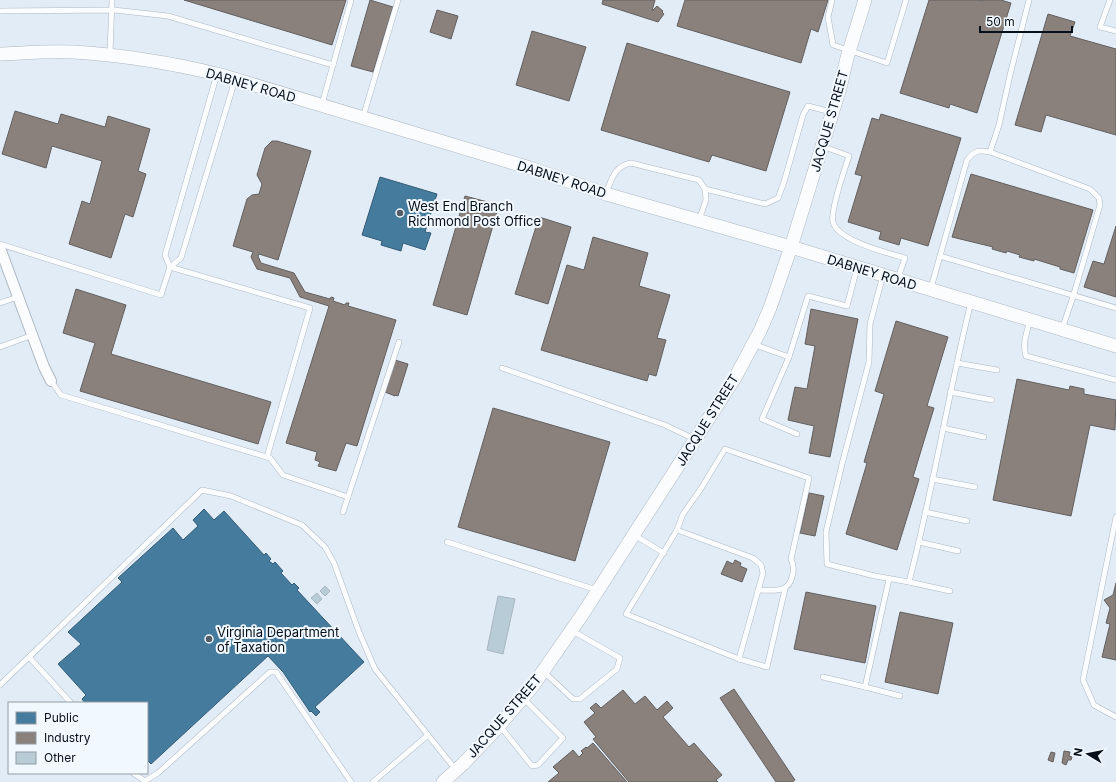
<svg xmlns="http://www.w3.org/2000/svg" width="1116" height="782" font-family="Inter,sans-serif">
  <rect width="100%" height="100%" fill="#e2ecf7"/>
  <!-- public -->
  <g fill="#457b9d" stroke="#325b76">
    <polygon points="380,177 437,194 425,232 431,233 425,250 403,243 401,251 381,245 382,241 362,235"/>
    <polygon points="204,509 214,520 224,511 264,555 266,553 271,559 269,561 273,564 275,562 283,571 281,573 292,585 294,583 299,588 297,590 364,662 315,707 320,712 316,716 311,711 310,712 283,672 268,656 151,764 147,760 147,703 85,703 82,699 86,695 58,664 81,644 68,632 122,582 118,578 173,528 183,540 198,526 193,520"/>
  </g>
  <!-- industry -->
  <g fill="#8a817c" stroke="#625f5f">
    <polygon points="184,0 346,0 332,45"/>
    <polygon points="370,0 393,7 373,72 351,66"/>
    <polygon points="603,0 655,0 652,11 657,6 663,11 662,12 664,14 658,22 602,4"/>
    <polygon points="685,0 828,0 818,32 811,29 801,63 677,26"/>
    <polygon points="929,0 978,0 983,1 983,0 1001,0 1011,3 977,113 950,104 949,108 900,93"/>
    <polygon points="437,10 458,16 451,39 430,32"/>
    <polygon points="1048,14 1075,22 1070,36 1116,49 1116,135 1046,115 1041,132 1015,125"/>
    <polygon points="532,31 586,47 569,101 516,85"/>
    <polygon points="627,43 790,92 766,171 712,155 709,162 601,130"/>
    <polygon points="15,111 58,124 61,114 105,127 108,116 150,129 138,171 146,174 133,217 125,214 111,258 69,244 82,201 90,204 102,161 52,146 46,168 2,154"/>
    <polygon points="881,114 961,138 928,246 901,238 899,245 879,239 881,232 848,222 862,176 855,174 872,118 879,120"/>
    <polygon points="272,141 277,141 311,151 278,260 259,254 258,256 261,263 294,273 305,292 330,299 331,297 334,298 333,301 345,305 346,303 349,303 348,306 396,320 357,446 346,443 336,471 318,466 320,462 315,460 317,452 286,443 329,306 300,297 290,278 257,269 251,257 253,252 233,246 247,199 252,195 259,194 262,184 257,175 265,148"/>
    <polygon points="971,174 1093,210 1074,273 1060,269 1060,267 1034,259 1034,261 1019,257 1020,255 1007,251 1006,253 992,249 993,247 952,237"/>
    <polygon points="465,196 499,205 467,315 433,305"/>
    <polygon points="539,217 571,227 548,304 515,294"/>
    <polygon points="1116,226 1116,297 1084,287 1093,261 1104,264"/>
    <polygon points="593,237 648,253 639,286 670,295 657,338 666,340 656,376 649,374 647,381 541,350 567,265 584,270"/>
    <polygon points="76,289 126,305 111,354 271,402 258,444 80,391 95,343 63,333"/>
    <polygon points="811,309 858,319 830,457 809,453 814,426 788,420 795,387 807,389 815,346 805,344"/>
    <polygon points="896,321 948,337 927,406 934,408 913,477 919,479 897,550 846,534 867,463 864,462 884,394 875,391"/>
    <polygon points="395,360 408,364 398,396 395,395 395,396 385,392"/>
    <polygon points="1017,379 1069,390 1070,386 1084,389 1084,394 1116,400 1115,430 1090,425 1071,516 993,500"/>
    <polygon points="493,408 610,442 575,561 458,527"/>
    <polygon points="809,493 824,496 815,536 800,533"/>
    <polygon points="735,560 741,563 740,566 747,569 742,582 721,574 727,561 733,564"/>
    <polygon points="1116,583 1116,660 1102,657 1110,624 1106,623 1110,608 1104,600 1113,595"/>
    <polygon points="806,592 876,606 865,663 794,649"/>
    <polygon points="900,612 953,623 938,694 885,682"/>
    <polygon points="734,689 795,780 792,782 776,782 720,698"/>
    <polygon points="623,690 635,704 645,696 657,710 667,701 673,708 663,717 689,747 694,743 722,775 716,780 718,782 629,782 597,744 593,739 596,737 584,722 595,713 590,708 596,703 601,708"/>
    <polygon points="593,743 627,782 548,782 559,773 553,767 573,750 579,757 583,753 581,751 586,747 587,748"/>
    <polygon points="1064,751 1070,752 1069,756 1072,757 1071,760 1068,760 1066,765 1062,763"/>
    <polygon points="1051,752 1055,753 1053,762 1048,760"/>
  </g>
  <!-- building -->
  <g fill="#b7ccd7" stroke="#a9b6be">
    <polygon points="325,586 330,591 325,596 320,591"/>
    <polygon points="317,593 322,599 317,604 311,598"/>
    <polygon points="498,596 515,599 503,654 487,650"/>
  </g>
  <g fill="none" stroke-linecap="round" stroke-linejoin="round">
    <defs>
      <g id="service">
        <polyline points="832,0 828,17 833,45 887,63 906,0"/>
        <polyline points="1029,0 1010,75 999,125 990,152 1090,189 1099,198 1100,205 1073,297 1062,329"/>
        <polyline points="1110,0 1100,27 1116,31"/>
        <polyline points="0,11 114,10 168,16 333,65 322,104"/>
        <polyline points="110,54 112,0"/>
        <polyline points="333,65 351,0"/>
        <polyline points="363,117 398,0"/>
        <path d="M822,146L849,156C845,168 830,211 833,222C838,241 888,253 905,258L898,278"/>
        <polyline points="705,189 765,204 778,198 784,182 803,115 808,106 831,112"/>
        <path d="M606,193C612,179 614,166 631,163L699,180L705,189L706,200L699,220"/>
        <polyline points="0,244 161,295 170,267 181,258 235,80"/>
        <polyline points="940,256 1116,308"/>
        <polyline points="170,267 310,308 267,457"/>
        <polyline points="170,267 165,255 217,74"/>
        <path d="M883,275L870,324L869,362L842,464L826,532L827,564L875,576L909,582C933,490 948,395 971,302"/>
        <path d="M931,288L967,160C975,150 978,150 990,152"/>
        <polyline points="0,303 18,297"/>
        <path d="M1030,320C1027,332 1022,344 1026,356L1116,380"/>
        <polyline points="753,344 789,357 808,296 847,306 857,268"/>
        <polyline points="0,347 33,335"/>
        <polyline points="789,357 762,419 797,434"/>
        <polyline points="957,363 997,370"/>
        <polyline points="502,368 665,425 694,439"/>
        <polyline points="51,381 61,395 270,458 283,475 348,497"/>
        <polyline points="950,392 992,400"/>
        <polyline points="943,428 984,437"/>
        <polyline points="932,479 975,487"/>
        <polyline points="343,512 399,342"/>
        <polyline points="925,512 967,521"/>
        <polyline points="1116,517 1083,680 1094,705 1116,717"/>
        <polygon points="677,530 753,558 761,565 763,573 739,659 626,614"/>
        <path d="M677,530L683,514L700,490L725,449L809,478L791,559C794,566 794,570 792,577C788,594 772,590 758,590"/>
        <polyline points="634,535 664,553"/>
        <polyline points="447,542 597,590"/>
        <polyline points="919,542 958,551"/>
        <polyline points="909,582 950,591"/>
        <polyline points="29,657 71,703"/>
        <polyline points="739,659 767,667 785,589"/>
        <polyline points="544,672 573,699 580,699 617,669 620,658 571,630"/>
        <polyline points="823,677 865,687 889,579"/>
        <polyline points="0,685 202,490 231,496 302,525 325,547 334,563 359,632 375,669 456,770"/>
        <polyline points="865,687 900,696"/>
        <polyline points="500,726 532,766 538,765 563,738 524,699"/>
        <polyline points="133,773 145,781 158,773 270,672 276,672 351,782"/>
        <polyline points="373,782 428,735"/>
      </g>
      <polyline id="minor" points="0,248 44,367 51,381"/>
      <g id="tertiary">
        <path d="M0,54C24,53 49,51 73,52C123,55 172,63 221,75L530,168L606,194L791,247L1116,346"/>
        <polyline points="443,782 463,764 498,727 532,687 582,615 736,376 760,331 770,308 791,247 840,88 847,58 865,0"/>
      </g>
    </defs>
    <!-- service casing -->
    <use href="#service" stroke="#adb7c1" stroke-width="6"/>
    <!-- minor casing -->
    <use href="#minor" stroke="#adb7c1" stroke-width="12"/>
    <!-- tertiary casing -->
    <use href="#tertiary" stroke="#adb7c1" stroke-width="14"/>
    <!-- service -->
    <use href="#service" stroke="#fbfcfe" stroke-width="5"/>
    <!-- minor -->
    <use href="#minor" stroke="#fbfcfe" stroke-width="10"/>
    <!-- tertiary -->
    <use href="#tertiary" stroke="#fbfcfe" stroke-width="13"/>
  </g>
  <!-- markers -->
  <g fill="#535d67" stroke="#f1f8fe" stroke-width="1.5">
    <circle cx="400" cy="213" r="4"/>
    <circle cx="209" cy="639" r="4"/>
  </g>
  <g text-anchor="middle" stroke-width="4" stroke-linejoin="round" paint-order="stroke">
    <!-- street labels -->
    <g font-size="13" fill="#06101a" stroke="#f1f8fe">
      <text transform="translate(251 85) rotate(16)" y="5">DABNEY ROAD</text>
      <text transform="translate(829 121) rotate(-74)" y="5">JACQUE STREET</text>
      <text transform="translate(562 179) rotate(18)" y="5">DABNEY ROAD</text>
      <text transform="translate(872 272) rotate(17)" y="5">DABNEY ROAD</text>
      <text transform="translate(707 420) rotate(-58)" y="5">JACQUE STREET</text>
      <text transform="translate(504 716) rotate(-49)" y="5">JACQUE STREET</text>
    </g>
    <!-- poi labels -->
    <g font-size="13" fill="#06101a" stroke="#f1f8fe" text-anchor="start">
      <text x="408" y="211">West End Branch<tspan x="408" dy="15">Richmond Post Office</tspan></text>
      <text x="217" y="637">Virginia Department<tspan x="217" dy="15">of Taxation</tspan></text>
    </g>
  </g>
  <!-- legend -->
  <rect x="8" y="702" width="140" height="72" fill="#f1f8fe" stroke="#939ba3"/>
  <rect x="16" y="712" width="20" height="12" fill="#457b9d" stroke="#939ba3"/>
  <text x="44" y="722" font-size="12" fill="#06101a">Public</text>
  <rect x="16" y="732" width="20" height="12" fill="#8a817c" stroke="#939ba3"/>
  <text x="44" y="742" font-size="12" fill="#06101a">Industry</text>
  <rect x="16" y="752" width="20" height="12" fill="#b7ccd7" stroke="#939ba3"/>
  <text x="44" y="762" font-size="12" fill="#06101a">Other</text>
  <!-- north arrow -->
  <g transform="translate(1088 754) rotate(280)" stroke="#f1f8fe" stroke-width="3" paint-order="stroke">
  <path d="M0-3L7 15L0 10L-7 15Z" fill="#06101a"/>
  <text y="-6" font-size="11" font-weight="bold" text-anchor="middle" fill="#06101a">N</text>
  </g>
  <!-- scale -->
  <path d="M980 26v6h92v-6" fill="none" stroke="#06101a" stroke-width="2"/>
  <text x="986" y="26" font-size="12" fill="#06101a" stroke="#f1f8fe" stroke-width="3" paint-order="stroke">50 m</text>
</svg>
